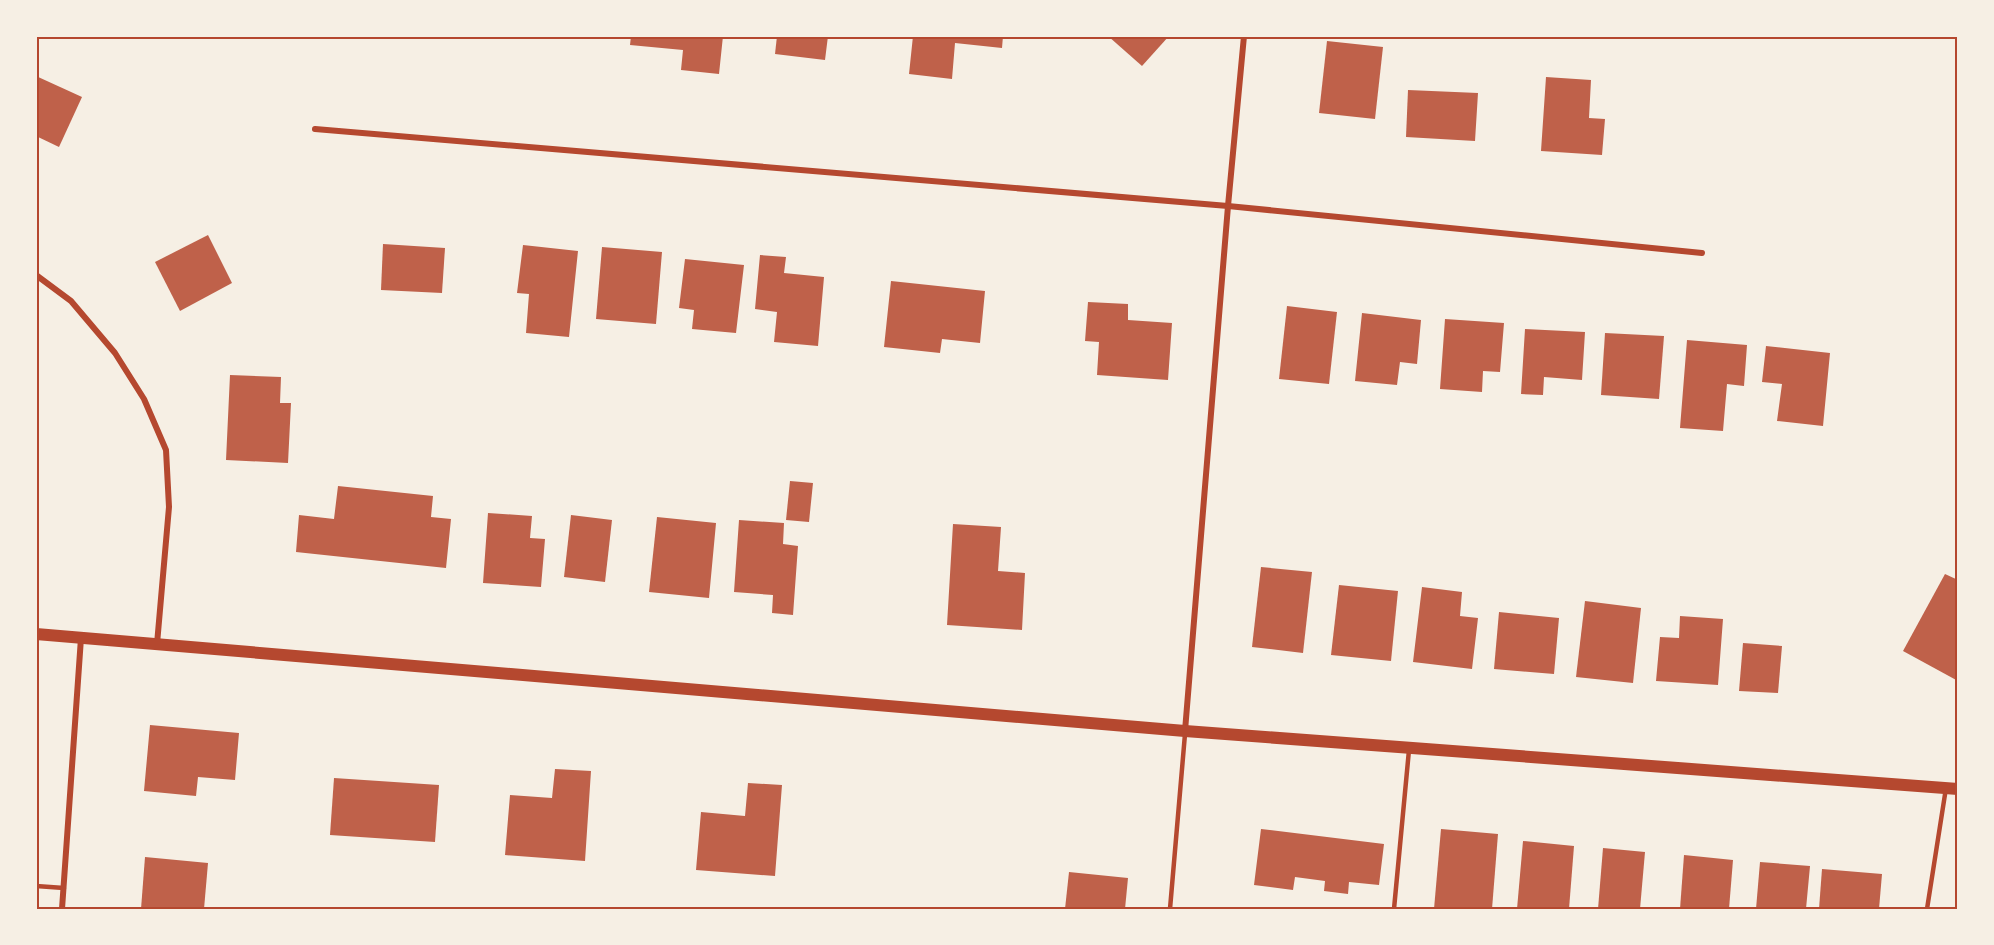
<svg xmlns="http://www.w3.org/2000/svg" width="1994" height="945" font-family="'PT Sans Narrow',sans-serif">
  <rect width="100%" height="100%" fill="#f6efe4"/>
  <!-- building -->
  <g fill="#bf614a">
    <polygon points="631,36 723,36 719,74 681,70 683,50 630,45"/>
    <polygon points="777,36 828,36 825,60 775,54"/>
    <polygon points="913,36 1003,36 1002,48 955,43 952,79 909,74"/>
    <polygon points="1108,36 1169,36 1142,66"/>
    <polygon points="1327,41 1383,47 1375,119 1319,113"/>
    <polygon points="36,76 82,97 59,147 36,136"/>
    <polygon points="1546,77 1591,80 1589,118 1605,119 1602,155 1541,151"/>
    <polygon points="1408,90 1478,93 1475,141 1406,137"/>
    <polygon points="208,235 232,283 180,311 155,262"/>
    <polygon points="383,244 445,248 442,293 381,290"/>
    <polygon points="523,245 578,251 569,337 526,333 529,294 517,293"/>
    <polygon points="602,247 662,252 656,324 596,319"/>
    <polygon points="760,255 786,257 784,273 824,277 818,346 774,342 777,312 755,309"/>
    <polygon points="685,259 744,265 736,333 692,329 694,310 679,308"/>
    <polygon points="891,281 985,291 980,343 942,339 940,353 884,347"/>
    <polygon points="1088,302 1128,304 1128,320 1172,323 1168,380 1097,375 1099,342 1085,341"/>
    <polygon points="1287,306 1337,312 1329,384 1279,379"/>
    <polygon points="1362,313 1421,320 1417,364 1400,362 1397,385 1355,381"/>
    <polygon points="1445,319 1504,323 1500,372 1483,371 1482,392 1440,389"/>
    <polygon points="1525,329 1585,332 1582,380 1544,377 1543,395 1521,394"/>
    <polygon points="1605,333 1664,336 1659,399 1601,395"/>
    <polygon points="1687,340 1747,345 1744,386 1727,384 1723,431 1680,428"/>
    <polygon points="1766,346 1830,353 1823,426 1777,421 1782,384 1762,382"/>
    <polygon points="230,375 281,377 280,403 291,403 288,463 226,460"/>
    <polygon points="790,481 813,483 809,522 786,520"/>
    <polygon points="338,486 433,496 431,517 451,519 446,568 296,552 299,515 334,519"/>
    <polygon points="488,513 532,516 530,538 545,539 541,587 483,583"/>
    <polygon points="571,515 612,520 605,582 564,577"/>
    <polygon points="657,517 716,523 709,598 649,592"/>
    <polygon points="739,520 784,523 783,544 798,546 793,615 772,613 773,595 734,592"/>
    <polygon points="953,524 1001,527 998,571 1025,573 1022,630 947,625"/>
    <polygon points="1261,567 1312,572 1303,653 1252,647"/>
    <polygon points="1945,574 1958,580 1958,681 1903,651"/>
    <polygon points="1339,585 1398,591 1391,661 1331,655"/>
    <polygon points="1422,587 1462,592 1460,616 1478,618 1472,669 1413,662"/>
    <polygon points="1585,601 1641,608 1633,683 1576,677"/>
    <polygon points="1499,612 1559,618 1554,674 1494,669"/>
    <polygon points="1680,616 1723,619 1718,685 1656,681 1660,637 1679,638"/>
    <polygon points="1743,643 1782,646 1778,693 1739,691"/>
    <polygon points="150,725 239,733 235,780 198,777 196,796 144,791"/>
    <polygon points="555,769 591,771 585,861 505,855 510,795 552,798"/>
    <polygon points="334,778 439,785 435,842 330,835"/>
    <polygon points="748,783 782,785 775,876 696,870 701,812 745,816"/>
    <polygon points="1261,829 1384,844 1379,885 1349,882 1348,894 1324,891 1325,881 1295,877 1293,890 1254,885"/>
    <polygon points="1441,829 1498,834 1492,909 1434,909"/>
    <polygon points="1523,841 1574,846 1569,909 1517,909"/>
    <polygon points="1603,848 1645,852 1640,909 1598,909"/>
    <polygon points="1684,855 1733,860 1729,909 1680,909"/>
    <polygon points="145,857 208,863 204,909 141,909"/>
    <polygon points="1760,862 1810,866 1806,909 1756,909"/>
    <polygon points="1822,869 1882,874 1879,909 1819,909"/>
    <polygon points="1069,872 1128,878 1125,909 1065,909"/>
  </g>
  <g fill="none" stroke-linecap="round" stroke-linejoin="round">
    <!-- service -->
    <g stroke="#b5482f" stroke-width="4.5">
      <polyline points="36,886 64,888"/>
      <polyline points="1170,909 1185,734"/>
      <polyline points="1394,909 1409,750"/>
      <polyline points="1927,909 1946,788"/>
    </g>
    <!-- minor -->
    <g stroke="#b5482f" stroke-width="6">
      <polyline points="315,129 1228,206 1702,253"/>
      <polyline points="36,275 71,301 115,353 144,399 166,450 169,507 157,644"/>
      <polyline points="1185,731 1228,206 1244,36"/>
      <polyline points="62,909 81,638"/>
    </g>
    <!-- secondary -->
    <polyline stroke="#b5482f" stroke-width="12" points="36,634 1185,731 1958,789"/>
  </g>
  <!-- border -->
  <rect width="1994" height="945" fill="none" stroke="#f6efe4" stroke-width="75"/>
  <rect x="38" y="38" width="1918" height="870" fill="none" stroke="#b5482f" stroke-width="2"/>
</svg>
